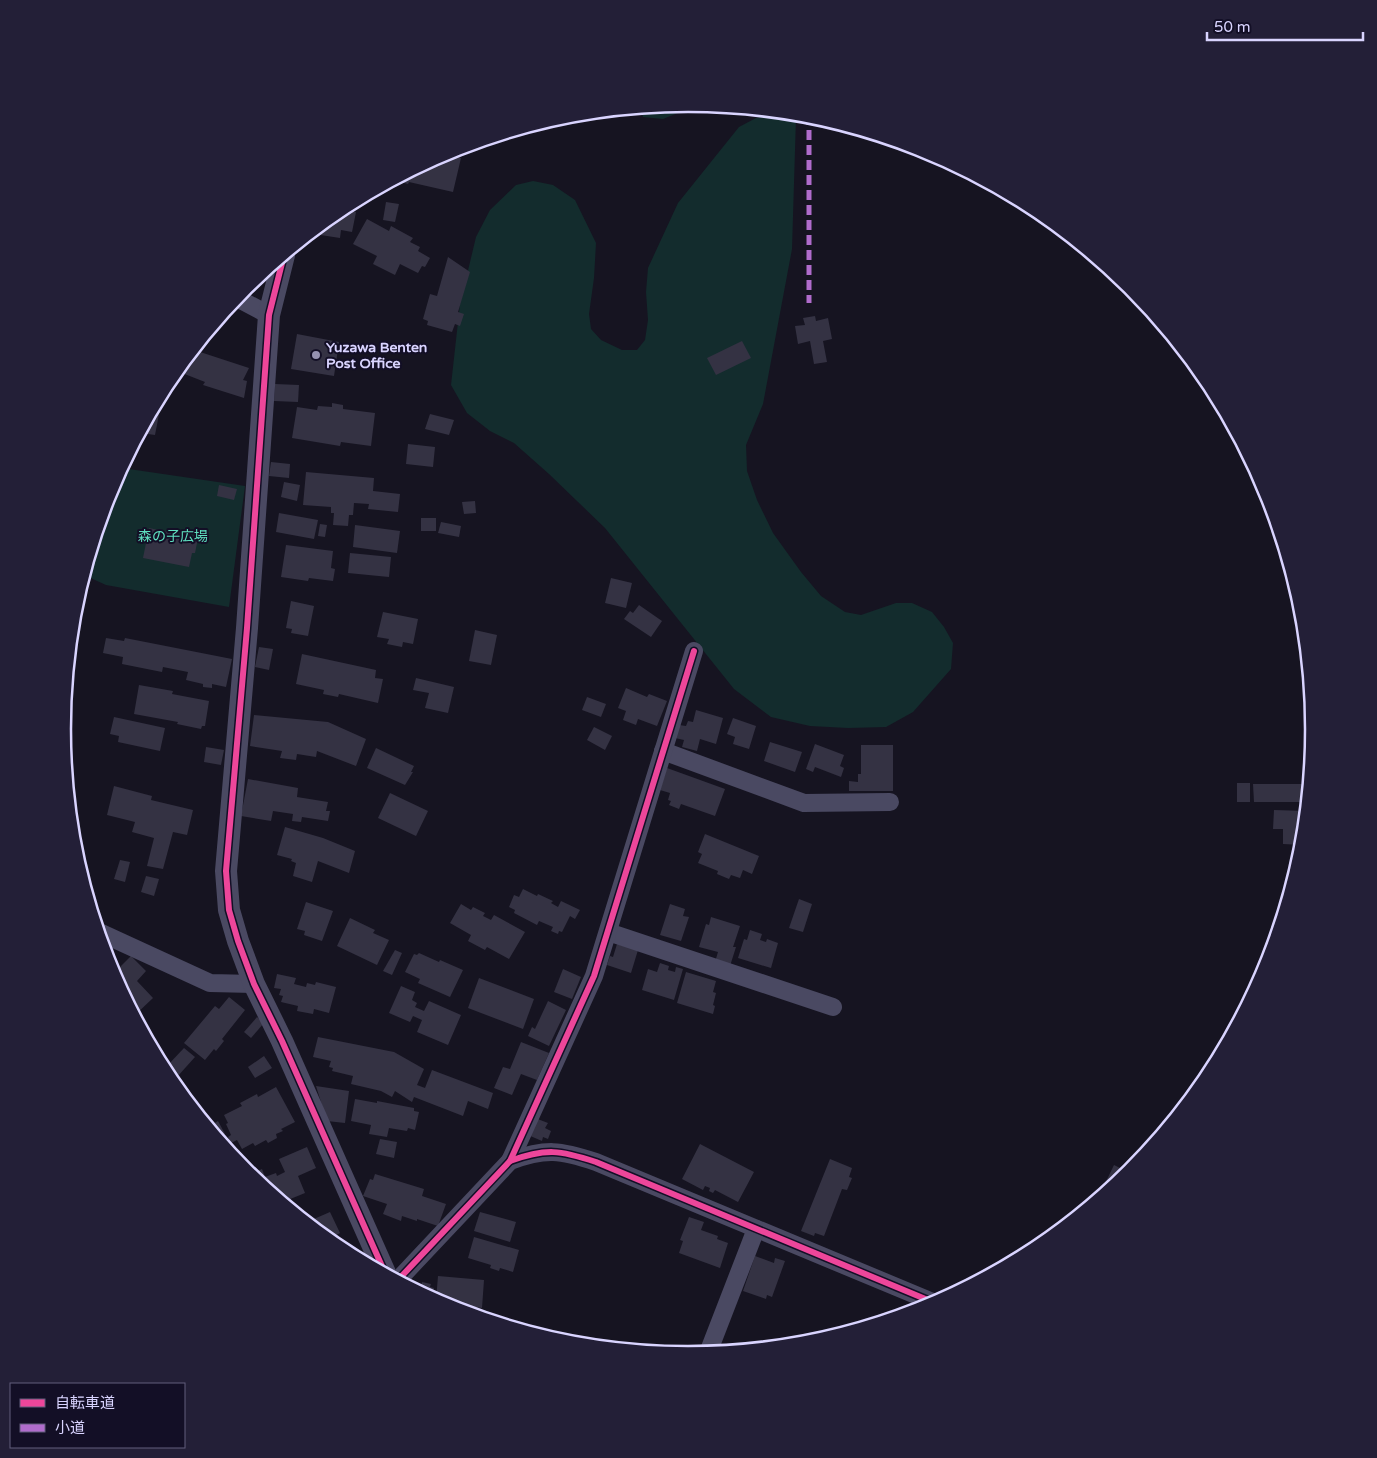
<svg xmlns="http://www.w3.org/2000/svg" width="1377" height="1458" font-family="'Varela Round','Noto Sans JP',sans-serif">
  <rect width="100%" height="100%" fill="#161421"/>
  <!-- green -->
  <g fill="#132c2d">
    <polygon points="689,103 700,104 663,119 643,117 640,109 640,108"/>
    <polygon points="776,115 796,117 792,249 763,404 746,445 747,471 757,500 773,533 801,572 821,596 845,612 861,615 896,603 912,603 932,612 944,627 953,643 951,669 913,712 886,727 848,728 810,726 771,717 734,689 605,528 549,474 514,443 490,431 467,413 451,385 460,304 476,237 490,210 516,185 533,181 553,185 575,200 596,243 594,278 589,314 591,329 601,340 622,350 637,350 645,340 648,320 646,292 648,268 678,203 739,127 756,118"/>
    <polygon points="122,468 245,486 229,607 106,585 84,575 110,489"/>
  </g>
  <!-- building -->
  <g fill="#343243">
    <polygon points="443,154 461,158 453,192 409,182 408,184 393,180"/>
    <polygon points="386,202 399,204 395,222 383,220"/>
    <polygon points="340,209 356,212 352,232 341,230 340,238 314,234 314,230"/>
    <polygon points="367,219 389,231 391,226 413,238 410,242 420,247 418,251 430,258 425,267 422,266 418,273 400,264 395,275 373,264 377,256 353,244"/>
    <polygon points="448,257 470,272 458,312 464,314 460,326 455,324 452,332 427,325 428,321 423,319 430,294 437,296"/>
    <polygon points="815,316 816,321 828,318 832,339 823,341 827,362 814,364 810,341 798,344 795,326 805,325 803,318"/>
    <polygon points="297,334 339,342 334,376 291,369"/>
    <polygon points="742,341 751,358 716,375 707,358"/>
    <polygon points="194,350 249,368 243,380 247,381 244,398 203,385 205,382 182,373 186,359"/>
    <polygon points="275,384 299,385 298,402 274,401"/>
    <polygon points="164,388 155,435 141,433"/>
    <polygon points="332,403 343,405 343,409 375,413 371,446 341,442 340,446 292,438 297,407 317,410 318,406 332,407"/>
    <polygon points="430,414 454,420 449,435 425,429"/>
    <polygon points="408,444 435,447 433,467 406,464"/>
    <polygon points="271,462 290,464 289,478 269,476"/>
    <polygon points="306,472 374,478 373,491 400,494 398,512 368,509 369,504 354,503 353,515 349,515 348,526 333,525 334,513 331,513 331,507 303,505"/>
    <polygon points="284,482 300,485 297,501 281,497"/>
    <polygon points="219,485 237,489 234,500 217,496"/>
    <polygon points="475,501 476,513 464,514 462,502"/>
    <polygon points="279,513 318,520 314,539 276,532"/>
    <rect x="421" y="518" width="15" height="13"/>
    <polygon points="441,522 461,526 459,537 438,533"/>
    <polygon points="320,524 327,525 325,537 318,536"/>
    <polygon points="355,525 400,531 397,553 353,547"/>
    <polygon points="149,528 198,538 195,553 192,553 189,567 143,558"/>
    <polygon points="286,545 333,551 331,568 335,569 333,581 309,578 308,581 281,577"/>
    <polygon points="350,553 391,557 389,577 348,573"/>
    <polygon points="611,578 632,583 626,608 605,603"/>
    <polygon points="291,601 314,606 308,636 291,633 292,629 286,628"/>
    <polygon points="639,605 662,621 651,637 624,619 630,611 633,613"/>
    <polygon points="383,612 418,619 413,644 403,642 402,647 387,644 389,639 377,637"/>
    <polygon points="475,630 497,635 491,665 469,661"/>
    <polygon points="106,638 124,641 125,638 232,659 226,687 212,684 212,688 203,687 203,684 186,680 188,672 163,667 162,672 122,664 123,657 103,653"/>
    <polygon points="259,647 273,649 269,670 255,667"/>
    <polygon points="302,654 376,670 375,678 383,679 378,703 339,694 338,697 323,694 324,690 296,684"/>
    <polygon points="416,678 454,687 448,713 425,708 429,693 413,690"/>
    <polygon points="139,685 173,691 172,694 209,701 205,726 202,726 201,729 177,724 178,722 134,714"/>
    <polygon points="626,688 647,697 649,694 667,701 657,726 638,719 636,725 623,720 626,711 618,708"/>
    <polygon points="587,697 606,704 601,717 582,710"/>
    <polygon points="696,710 723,718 716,744 700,739 697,751 682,747 684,740 675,738 679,725 686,726 688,721 693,722"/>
    <polygon points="254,715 328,722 366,739 356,766 317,751 316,757 297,754 296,760 280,758 282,751 250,746"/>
    <polygon points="114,717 165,728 160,751 118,742 119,736 110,734"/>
    <polygon points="733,718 756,726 749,749 733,744 735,737 727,734"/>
    <polygon points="594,727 612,736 605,750 587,740"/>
    <polygon points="770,742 802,752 795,772 764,761"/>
    <polygon points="815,744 844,755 840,766 844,768 841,777 815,767 813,772 806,769"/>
    <polygon points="861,745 893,745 893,791 849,791 849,781 858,782 858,774 861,774"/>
    <polygon points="206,747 224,750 221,765 204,762"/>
    <polygon points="376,748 414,766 411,772 413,772 405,785 367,768"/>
    <polygon points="667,768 725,789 715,816 681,804 679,809 669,805 671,801 668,800 670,793 660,790"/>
    <polygon points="248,779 298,788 297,797 328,802 326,811 330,811 328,821 302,817 301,822 292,821 293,814 273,811 271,821 241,816"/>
    <rect x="1237" y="783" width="13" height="19"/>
    <polygon points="1253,784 1309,784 1307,802 1254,802"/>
    <polygon points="114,786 152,796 151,800 193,810 187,835 173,832 163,869 147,866 154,838 132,832 135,822 107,815"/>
    <polygon points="390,793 428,811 416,836 378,818"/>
    <polygon points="1274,810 1306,811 1303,845 1283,844 1283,829 1273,829"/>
    <polygon points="285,827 323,838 355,851 349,873 318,861 312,882 293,876 296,863 291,861 292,859 277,855"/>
    <polygon points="705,834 759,856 752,874 743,870 740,878 731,875 729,879 717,874 718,871 698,863 702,854 698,852"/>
    <polygon points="120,860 130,862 125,882 114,879"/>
    <polygon points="146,876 159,879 154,896 141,892"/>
    <polygon points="523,889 537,896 538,894 553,901 551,903 558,907 561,901 580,910 575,919 570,916 562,932 559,931 558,934 551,931 553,927 539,921 537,925 514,913 515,910 509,907 514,895 519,897"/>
    <polygon points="799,899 812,904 803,932 789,928"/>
    <polygon points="306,902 333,911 322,941 304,935 305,931 297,929"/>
    <polygon points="461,904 471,910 473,907 485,913 483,916 491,920 494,915 525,932 509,959 487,947 485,950 468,941 471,935 450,923"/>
    <polygon points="670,904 685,909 683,916 689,917 681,941 660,935"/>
    <polygon points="711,917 740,926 733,947 736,947 730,966 715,962 718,952 699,947 706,924 709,925"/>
    <polygon points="350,918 375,930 373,933 389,940 377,965 337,946"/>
    <polygon points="750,930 762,934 760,940 766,942 767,939 778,943 771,968 738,958 744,939 747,940"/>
    <polygon points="617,944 638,950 631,973 607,965 610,956 613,957"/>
    <polygon points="395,950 402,953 392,975 383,971"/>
    <polygon points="419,953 439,962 440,960 463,970 450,997 418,983 420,979 405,972 414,954 417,955"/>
    <polygon points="131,956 146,971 137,981 153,998 135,1015 113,974"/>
    <polygon points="660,963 669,966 668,970 675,972 676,967 683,969 674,1000 642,990 648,969 657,972"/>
    <polygon points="563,969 581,977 572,999 554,992"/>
    <polygon points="686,972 716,981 713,992 716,993 713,1005 715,1006 713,1014 677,1003"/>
    <polygon points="277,974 296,978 294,984 306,987 307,983 315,985 316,982 336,987 329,1013 314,1009 313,1014 297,1011 298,1006 281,1002 283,996 279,995 281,989 274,988"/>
    <polygon points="479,978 534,999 523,1029 468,1008"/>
    <polygon points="401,986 415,992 412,1000 417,1003 415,1007 424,1011 429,1001 461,1015 448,1045 417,1032 422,1020 413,1016 410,1022 389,1013"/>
    <polygon points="229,997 245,1010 222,1039 224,1041 216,1051 214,1049 205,1060 184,1043 215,1006 219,1009"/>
    <polygon points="548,1001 566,1010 549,1046 528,1036 532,1027 535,1029"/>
    <polygon points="257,1017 264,1023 251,1038 244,1032"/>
    <polygon points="318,1037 394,1052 424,1069 417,1085 425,1088 432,1070 493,1093 488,1109 468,1101 463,1116 414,1097 412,1102 395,1091 392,1097 381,1091 351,1084 353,1076 332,1071 333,1068 329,1067 331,1061 313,1057"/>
    <polygon points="521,1042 549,1053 537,1080 521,1074 512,1095 494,1088 503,1067 510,1069"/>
    <polygon points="184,1048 195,1057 177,1077 166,1067"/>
    <polygon points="264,1056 272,1068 255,1078 248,1067"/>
    <polygon points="316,1086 349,1091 345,1123 327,1121"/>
    <polygon points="276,1087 295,1122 281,1129 283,1131 276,1134 277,1138 268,1143 266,1140 255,1146 253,1143 242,1149 237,1140 231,1143 228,1137 231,1135 226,1124 228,1123 224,1115 242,1106 240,1103 257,1094 258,1097"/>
    <polygon points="355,1099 377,1103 377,1101 414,1108 414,1111 419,1112 415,1130 408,1128 407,1131 389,1128 387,1137 369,1134 371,1125 351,1121"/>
    <polygon points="535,1118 548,1123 545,1128 551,1131 548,1139 543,1137 542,1141 528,1135"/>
    <polygon points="210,1120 213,1124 218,1121 225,1134 218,1137 206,1123"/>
    <polygon points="380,1139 397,1142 394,1158 376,1154"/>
    <polygon points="700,1144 754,1172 738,1202 715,1190 713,1193 709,1191 710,1188 705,1186 703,1190 682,1179"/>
    <polygon points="307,1147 316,1168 298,1176 305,1193 283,1202 249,1175 262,1169 265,1177 276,1173 277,1176 285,1172 279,1159"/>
    <polygon points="830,1159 852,1168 849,1177 852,1178 847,1190 842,1189 824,1236 815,1233 814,1236 801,1231"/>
    <polygon points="1114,1165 1130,1173 1097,1200"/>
    <polygon points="375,1174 424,1189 422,1196 446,1204 438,1226 417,1219 417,1221 402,1216 401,1221 383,1214 387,1204 363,1196 370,1179 373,1180"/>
    <polygon points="330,1212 340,1233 331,1238 333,1243 307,1222"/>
    <polygon points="480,1212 516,1222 510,1242 474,1231"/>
    <polygon points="689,1217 704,1222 701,1230 718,1236 717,1239 728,1243 720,1268 679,1253 683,1241 680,1240"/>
    <polygon points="474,1237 519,1250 513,1272 500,1268 499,1271 490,1268 491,1265 468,1258"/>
    <polygon points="755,1256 774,1263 775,1258 785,1261 772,1297 767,1295 766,1299 743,1291"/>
    <polygon points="438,1276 484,1280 482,1308 467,1306 467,1313 449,1307 436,1300"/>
    <polygon points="422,1282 431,1284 430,1287 434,1288 433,1292 429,1291 428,1296 419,1291"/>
  </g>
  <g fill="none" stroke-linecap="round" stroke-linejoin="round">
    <!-- minor -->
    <g stroke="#4a4962" stroke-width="18">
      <polyline points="237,298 269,315"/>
      <polyline points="663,751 804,803 890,802"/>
      <polyline points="99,932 210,983 254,984"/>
      <polyline points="608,932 833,1007"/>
      <polyline points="510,1161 594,976 694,651"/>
      <path d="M398,1280L510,1161C546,1148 560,1150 596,1162L935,1303"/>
      <polyline points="708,1353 756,1229"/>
    </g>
    <!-- tertiary -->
    <polyline stroke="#4a4962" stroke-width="22" points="284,255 269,315 247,628 226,871 229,910 238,941 254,984 282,1041 385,1273"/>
    <!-- quiet -->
    <polyline stroke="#b06ccc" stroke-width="5" stroke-dasharray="10 5" stroke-linecap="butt" points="809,115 809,303"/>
    <defs>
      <g id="cycleway">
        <polyline points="284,255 269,315 247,628 226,871 229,910 238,941 254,984 282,1041 385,1273"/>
        <polyline points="510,1161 594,976 694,651"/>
        <path d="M398,1280L510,1161C546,1148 560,1150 596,1162L935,1303"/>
      </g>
    </defs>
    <!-- cycleway casing -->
    <use href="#cycleway" stroke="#130f26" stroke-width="9"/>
    <!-- cycleway -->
    <use href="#cycleway" stroke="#ed469a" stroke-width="6"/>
  </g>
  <!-- markers -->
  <circle fill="#9591b1" stroke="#130f26" stroke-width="2" cx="316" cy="355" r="5"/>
  <g text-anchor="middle" stroke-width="4" stroke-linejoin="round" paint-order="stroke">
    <!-- poi labels -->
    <g font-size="14" font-weight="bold" fill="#d9d4ff" stroke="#130f26" text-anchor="start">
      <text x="326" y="352">Yuzawa Benten<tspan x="326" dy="16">Post Office</tspan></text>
    </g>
    <!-- park labels -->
    <g font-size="14" fill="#5fe0c0" stroke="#130f26">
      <text x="173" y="541">森の子広場</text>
    </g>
  </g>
  <!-- crop -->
  <path d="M0 0H1377V1458H0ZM71 729a617 617 0 1 1 1234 0a617 617 0 1 1-1234 0Z" fill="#231f37" fill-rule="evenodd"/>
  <path fill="none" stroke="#d9d4ff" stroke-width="2.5" d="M71 729a617 617 0 1 1 1234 0a617 617 0 1 1-1234 0Z"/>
  <!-- legend -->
  <rect x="10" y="1383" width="175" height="65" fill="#130f26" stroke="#625e7d"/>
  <rect x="20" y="1399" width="25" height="8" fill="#ed469a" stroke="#625e7d"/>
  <text x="55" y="1408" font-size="15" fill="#d9d4ff">自転車道</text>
  <rect x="20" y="1424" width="25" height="8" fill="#b06ccc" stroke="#625e7d"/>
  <text x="55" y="1433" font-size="15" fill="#d9d4ff">小道</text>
  <!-- scale -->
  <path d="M1207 32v8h156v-8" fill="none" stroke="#d9d4ff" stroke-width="2.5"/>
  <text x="1214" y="32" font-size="15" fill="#d9d4ff" stroke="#130f26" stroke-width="4" paint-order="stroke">50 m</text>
</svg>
